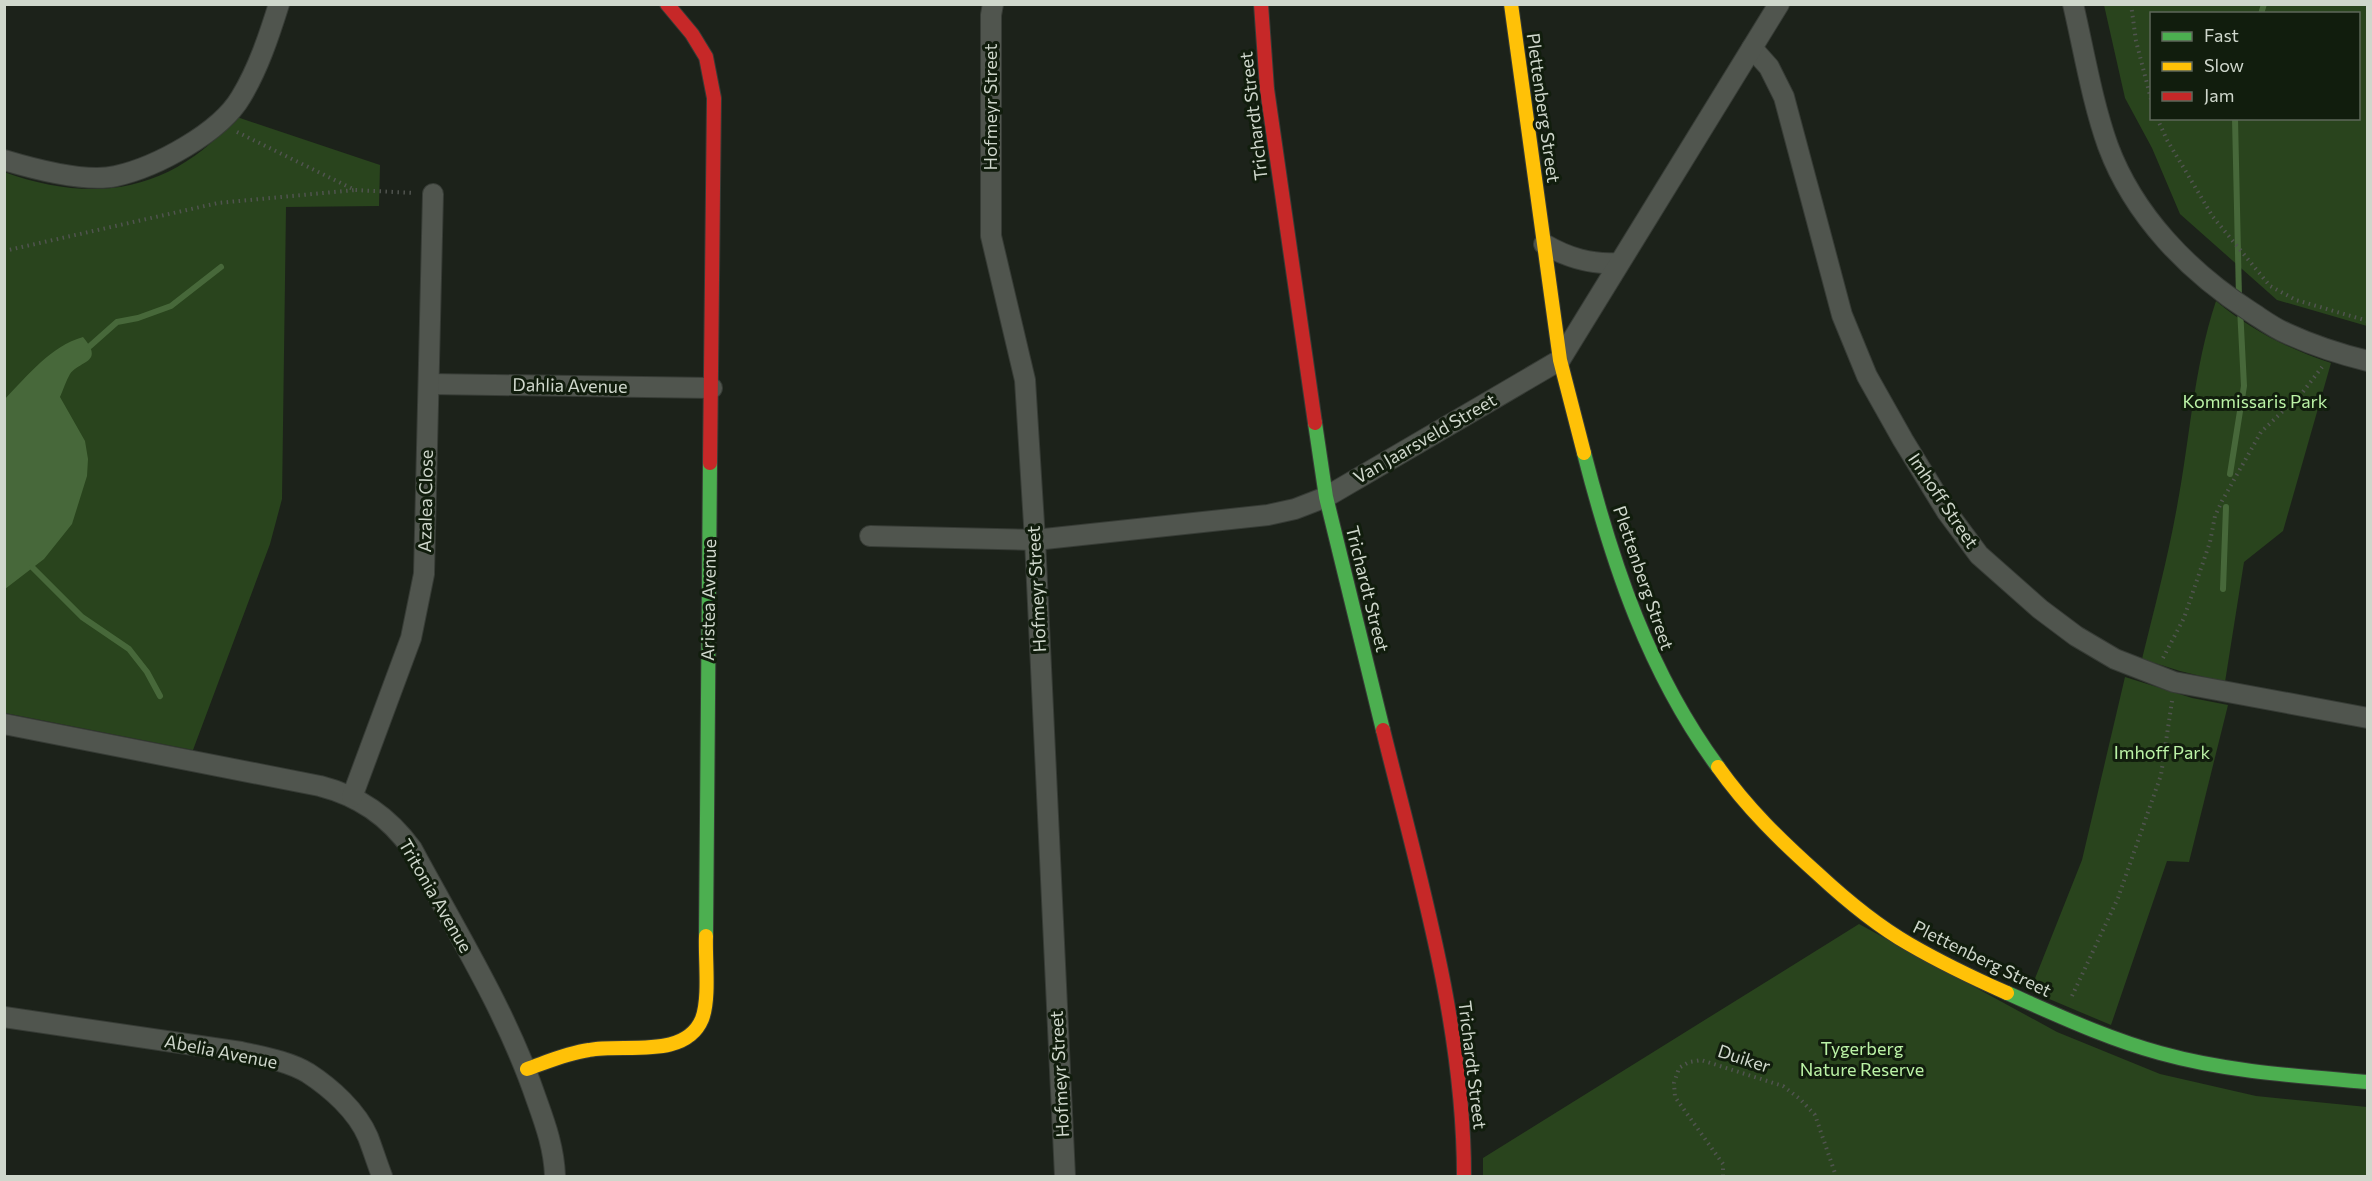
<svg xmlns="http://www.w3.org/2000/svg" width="2372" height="1181" font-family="Commissioner,sans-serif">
  <rect width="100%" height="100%" fill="#1c221a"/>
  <!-- green -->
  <g fill="#29441d" fill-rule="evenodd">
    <path d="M2104,5H2367V326L2277,300L2180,214L2152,148L2125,98ZM2152,14H2358V118H2152Z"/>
    <path d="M237,117L380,165L379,206L286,207L282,499L270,544L193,750L5,713L4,172C96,205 171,192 237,117Z"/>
    <path d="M2216,301C2251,330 2288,349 2331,363L2283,531L2244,562L2225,682L2180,671L2142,659C2154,610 2167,561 2176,512C2190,441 2193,370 2216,301Z"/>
    <polygon points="2125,677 2192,698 2228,705 2189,862 2167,861 2111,1025 2030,991 2082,860"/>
    <polygon points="1859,924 2057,1032 2160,1074 2256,1096 2367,1107 2367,1176 1483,1176 1483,1158"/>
  </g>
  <!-- water -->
  <path fill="#47683a" d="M83,337C105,363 80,360 70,374C66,381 63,390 60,397L85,441L88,459L87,476L72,524L44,559L5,589V399C27,376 51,346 83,337Z"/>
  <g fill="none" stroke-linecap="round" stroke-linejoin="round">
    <!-- stream -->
    <g stroke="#47683a" stroke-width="6">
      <polyline points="2261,14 2264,4"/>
      <polyline points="2235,118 2239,298"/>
      <polyline points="90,346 117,322 138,318 171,306 221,267"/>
      <polyline points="2230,474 2244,386 2240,308"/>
      <polyline points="32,567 82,617 129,649 147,672 160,696"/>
      <polyline points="2223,589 2226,507"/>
    </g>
    <defs>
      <g id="street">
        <polyline points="993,4 991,15 991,236 1025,380 1035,540 1065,1176"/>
        <path d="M2073,4C2084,51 2092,101 2108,146C2134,216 2189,272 2251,312C2262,319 2274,328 2286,333C2312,345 2339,354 2368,361"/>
        <polyline points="1752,48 1769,67 1784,97 1842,315 1867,376 1903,440 1947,512 1979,555 2040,609 2076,636 2115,659 2174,682 2368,718"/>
        <path d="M4,160C34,169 86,183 116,176C156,167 220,133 241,97C258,69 269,36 279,4"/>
        <path d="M1544,244C1568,258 1591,265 1619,263"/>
        <polyline points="429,384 712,388"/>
        <polyline points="870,536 1035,540 1268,515 1295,509 1326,497 1560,360 1779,4"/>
        <path d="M4,724L320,786C359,796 388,816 412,849C456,931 507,1012 537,1101C546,1126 554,1149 555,1176"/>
        <polyline points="352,797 411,638 424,574 433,194"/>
        <path d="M4,1017L241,1052C263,1057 288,1061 308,1073C331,1088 357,1111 368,1137C373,1150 377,1163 382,1176"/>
      </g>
      <g id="fast">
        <polyline points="1315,423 1326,497 1383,730"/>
        <path d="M1584,453C1613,566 1649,673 1718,767"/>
        <polyline points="706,936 710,463"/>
        <path d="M2007,993C2057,1015 2108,1039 2160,1053C2228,1072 2298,1076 2368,1082"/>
      </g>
      <g id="slow">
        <polyline points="1511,4 1560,360 1584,453"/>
        <path d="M1718,767C1747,808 1781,841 1818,874C1846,900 1876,925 1909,944C1940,962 1973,978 2007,993"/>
        <path d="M527,1069C547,1062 567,1053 589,1050C623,1043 685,1060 702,1019C710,998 705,959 706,936"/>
      </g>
      <g id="jam">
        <polyline points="667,4 692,34 706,57 714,98 710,463"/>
        <polyline points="1261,4 1267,89 1315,423"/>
        <path d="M1383,730C1419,876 1464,1024 1464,1176"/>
      </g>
    </defs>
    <!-- street casing -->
    <use href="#street" stroke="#373c36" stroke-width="22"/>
    <!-- fast casing -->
    <use href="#fast" stroke="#373c36" stroke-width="16"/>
    <!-- slow casing -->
    <use href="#slow" stroke="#373c36" stroke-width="16"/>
    <!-- jam casing -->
    <use href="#jam" stroke="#373c36" stroke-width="16"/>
    <!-- path -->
    <g stroke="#50544f" stroke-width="4" stroke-dasharray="1.5 4.5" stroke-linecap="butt">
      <polyline points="2131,4 2136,41 2152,103"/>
      <polyline points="2157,118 2167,140 2213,217 2270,286 2296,300 2368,321"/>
      <polyline points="237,132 355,190 414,193"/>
      <polyline points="4,251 218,203 355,190"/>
      <polyline points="2163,658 2184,618 2210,542 2215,516 2222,501 2261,432 2302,393 2322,367"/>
      <polyline points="2072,996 2118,898 2161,775 2172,701"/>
      <polyline points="1723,1176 1723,1164 1675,1097 1674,1083 1679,1068 1689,1062 1701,1060 1783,1086 1800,1099 1815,1115 1836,1176"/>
    </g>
    <!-- street -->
    <use href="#street" stroke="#50554e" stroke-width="20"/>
    <!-- fast -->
    <use href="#fast" stroke="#4caf50" stroke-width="14"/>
    <!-- slow -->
    <use href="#slow" stroke="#ffc107" stroke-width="14"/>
    <!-- jam -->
    <use href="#jam" stroke="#c62828" stroke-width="14"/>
  </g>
  <g text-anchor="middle" stroke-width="6" stroke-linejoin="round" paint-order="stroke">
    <!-- street labels -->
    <g font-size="18" fill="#cfd7cc" stroke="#111d0d">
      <text transform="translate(991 107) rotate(-90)" y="6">Hofmeyr Street</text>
      <text transform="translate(1543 108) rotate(82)" y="6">Plettenberg Street</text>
      <text transform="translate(1254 116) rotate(-97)" y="6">Trichardt Street</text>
      <text transform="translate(570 386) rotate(1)" y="6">Dahlia Avenue</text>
      <text transform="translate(1425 439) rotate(-30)" y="6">Van Jaarsveld Street</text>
      <text transform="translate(426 501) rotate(-89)" y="6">Azalea Close</text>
      <text transform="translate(1943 501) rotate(56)" y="6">Imhoff Street</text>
      <text transform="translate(1643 578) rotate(71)" y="6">Plettenberg Street</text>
      <text transform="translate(1037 589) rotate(-93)" y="6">Hofmeyr Street</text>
      <text transform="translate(1367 589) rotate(76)" y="6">Trichardt Street</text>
      <text transform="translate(709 600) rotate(-89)" y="6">Aristea Avenue</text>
      <text transform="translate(435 896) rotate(60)" y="6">Tritonia Avenue</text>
      <text transform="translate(1982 959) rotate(26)" y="6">Plettenberg Street</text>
      <text transform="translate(221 1052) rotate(11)" y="6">Abelia Avenue</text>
      <text transform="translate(1744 1059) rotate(18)" y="6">Duiker</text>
      <text transform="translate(1472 1065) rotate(83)" y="6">Trichardt Street</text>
      <text transform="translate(1060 1074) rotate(-93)" y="6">Hofmeyr Street</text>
    </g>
    <!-- park labels -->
    <g font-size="18" fill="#bbf2a6" stroke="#111d0d">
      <text x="2255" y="408">Kommissaris Park</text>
      <text x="2162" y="759">Imhoff Park</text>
      <text x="1862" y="1055">Tygerberg<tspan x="1862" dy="21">Nature Reserve</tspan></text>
    </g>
  </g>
  <!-- border -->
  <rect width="2372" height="1181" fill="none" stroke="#cfd7cc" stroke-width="12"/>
  <!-- legend -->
  <rect x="2150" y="12" width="210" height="108" fill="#111d0d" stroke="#5d6759" stroke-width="1.5"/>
  <rect x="2162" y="32" width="30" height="9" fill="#4caf50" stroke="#5d6759" stroke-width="1.5"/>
  <text x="2204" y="42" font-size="18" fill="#cfd7cc">Fast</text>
  <rect x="2162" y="62" width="30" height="9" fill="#ffc107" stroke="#5d6759" stroke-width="1.5"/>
  <text x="2204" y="72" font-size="18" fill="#cfd7cc">Slow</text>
  <rect x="2162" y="92" width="30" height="9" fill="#c62828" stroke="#5d6759" stroke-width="1.5"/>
  <text x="2204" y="102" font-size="18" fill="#cfd7cc">Jam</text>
</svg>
